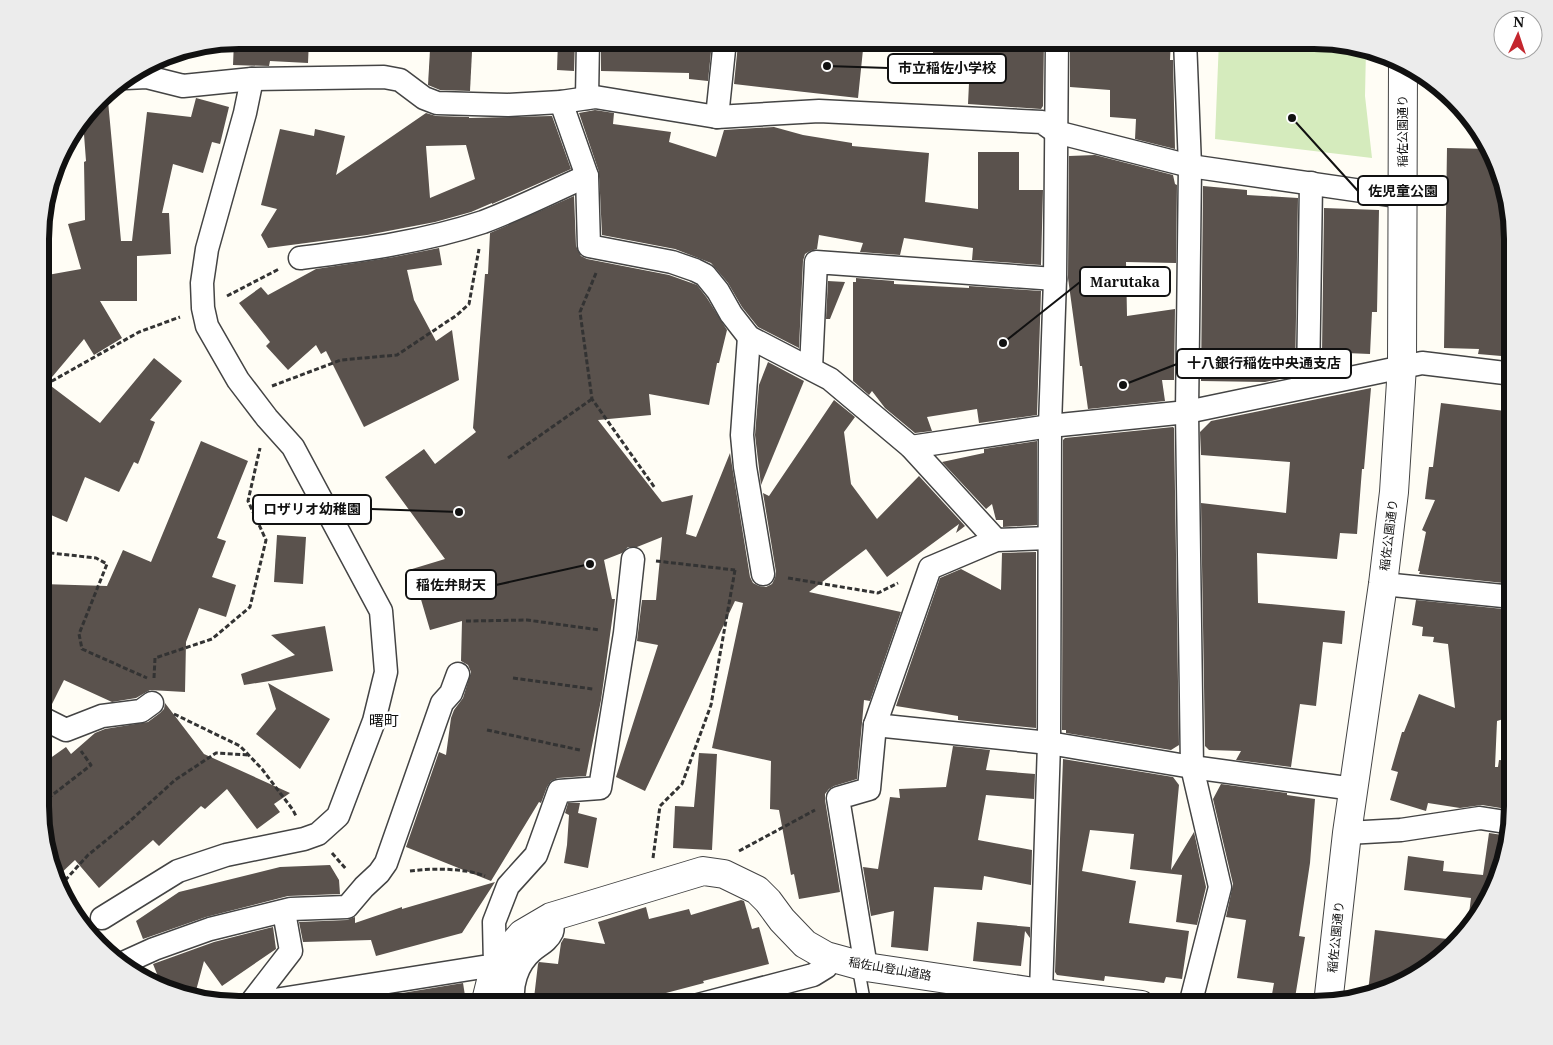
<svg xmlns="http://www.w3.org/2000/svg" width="1553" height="1045" font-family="'Noto Serif','Noto Sans JP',serif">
  <rect width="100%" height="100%" fill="#fffdf5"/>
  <!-- green -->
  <polygon fill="#d5ebbd" points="1219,40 1315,40 1366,48 1365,96 1372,158 1215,139"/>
  <!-- building -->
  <g fill="#5a524d" fill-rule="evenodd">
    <polygon points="238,40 309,40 308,63 270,61 269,66 233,65 234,41"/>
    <polygon points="558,40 575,40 574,71 557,70"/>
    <polygon points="601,40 694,40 712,42 708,81 689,79 689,73 601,71"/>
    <polygon points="744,40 864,40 858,98 734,84 738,44 744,44"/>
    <polygon points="936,40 1044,40 1043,106 1041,109 968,104 969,83 928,73"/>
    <polygon points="1070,40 1112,42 1112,40 1171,40 1170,60 1173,60 1175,149 1135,139 1136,119 1110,117 1110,90 1070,87"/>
    <polygon points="430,50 472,52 470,91 440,90 428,85"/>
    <polygon points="107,90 121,241 132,241 147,112 191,117 196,98 229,107 220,144 212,142 203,173 173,164 162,213 169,213 171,254 137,256 137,301 100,301 122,338 94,355 84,339 47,383 100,423 154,358 182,381 150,420 155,422 138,464 134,462 119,492 85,477 67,522 42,511 42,276 81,269 68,224 85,220 84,162 86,161 83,121"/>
    <polygon points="595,110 614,113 613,124 671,132 669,142 716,157 724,130 774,127 803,135 852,143 852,146 929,153 925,202 978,209 978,152 1019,152 1019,190 1043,190 1041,265 972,260 973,248 904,238 900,255 860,252 863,243 819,235 817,249 810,251 805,254 803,261 799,348 758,327 742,307 728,283 711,263 675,249 602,235 599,172 579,113"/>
    <path d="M426,113L436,116L469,117V118L552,116L571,169L492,204V203L471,212L435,222L367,235L268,248L261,235L277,209L261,205L280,129L314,136L315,129L345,136L336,175ZM466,145L475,179L430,198L426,146Z"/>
    <polygon points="1447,148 1489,149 1513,226 1513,357 1478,354 1479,349 1444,348"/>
    <polygon points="1095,155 1173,175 1175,184 1177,185 1176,263 1126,262 1127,316 1175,309 1174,380 1162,380 1165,401 1088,409 1082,366 1080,366 1068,278 1069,156"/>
    <polygon points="1203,186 1247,190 1247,195 1298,198 1295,376 1265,382 1201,381"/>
    <polygon points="574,196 576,246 581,256 587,259 669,275 697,285 707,298 727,330 719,363 717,363 709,405 649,394 651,415 598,420 662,502 693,495 686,534 696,537 730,453 750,577 753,583 759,586 766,587 772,584 775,578 776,572 763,493 769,496 834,400 855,417 844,432 851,484 877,519 919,476 965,526 956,533 959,524 887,577 866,549 809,592 901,612 870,701 864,700 857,779 834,786 829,789 825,794 825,800 840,892 799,899 794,874 791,875 779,810 770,809 771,761 712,748 743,603 735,601 645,791 616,777 658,645 637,641 642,600 656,600 662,537 637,547 628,547 622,553 604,560 612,599 615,599 601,700 586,776 558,778 551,781 547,787 541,803 539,802 491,881 406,847 439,752 446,755 451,718 454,710 463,698 471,672 468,665 461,661 462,621 430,630 412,569 445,559 385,477 424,449 435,464 476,432 473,428 485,274 488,274 490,233"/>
    <polygon points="1324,208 1379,210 1377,312 1372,312 1370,354 1322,352"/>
    <polygon points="439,248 442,265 407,270 414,300 436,341 452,330 459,380 364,427 326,351 321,354 316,345 288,370 266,346 270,342 239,303 261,287 268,295 316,269 394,257"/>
    <polygon points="856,278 894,281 894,284 969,288 969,286 1041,291 1037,415 979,423 977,409 927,417 932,431 915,433 885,408 872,391 869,395 853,381 853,282 856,282"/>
    <polygon points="828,281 845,282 830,319 826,319"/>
    <polygon points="768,362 804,381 761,485 755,435 759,385"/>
    <polygon points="1371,388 1364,469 1362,469 1357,534 1340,533 1337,559 1257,553 1258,603 1345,611 1342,644 1323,642 1316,706 1300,704 1291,767 1236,760 1241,751 1209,750 1205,746 1201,503 1286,513 1290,462 1201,455 1200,432 1211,421"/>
    <polygon points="1441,403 1513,412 1513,584 1419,574 1420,571 1418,571 1426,532 1422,530 1435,500 1425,499 1429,467 1433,467"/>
    <polygon points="1173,427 1174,428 1179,745 1171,750 1066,733 1066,730 1062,730 1063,440 1065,438"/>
    <polygon points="201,441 248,461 217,538 226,541 212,577 236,585 226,617 199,608 186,642 185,692 150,690 136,698 112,702 64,680 50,708 42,705 42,584 107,586 123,550 151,562"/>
    <polygon points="1037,441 1037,525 1003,527 1003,520 996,520 992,504 986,509 942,462 984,453 984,449"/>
    <polygon points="277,535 306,537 303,584 274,582"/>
    <polygon points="1036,552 1036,728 958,720 958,716 896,706 940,578 961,569 1001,590 1002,553"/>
    <polygon points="1416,600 1513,610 1513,716 1497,721 1495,767 1498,767 1499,760 1513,761 1513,810 1482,805 1460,808 1428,803 1426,811 1390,800 1398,772 1391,770 1402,732 1404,732 1419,694 1455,708 1448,644 1433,642 1434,637 1422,636 1423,627 1412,625"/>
    <polygon points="325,626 333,671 244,685 241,674 295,655 271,635"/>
    <polygon points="268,683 330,719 300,769 256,734 276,709"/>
    <polygon points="165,703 204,754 290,793 274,804 280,812 257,829 227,789 205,809 201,806 159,846 153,840 99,888 75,860 57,877 42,832 42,764 66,747 71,754 95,733 105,729 148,722 160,713 164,709"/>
    <polygon points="953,746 990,750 986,770 1035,774 1034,799 986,795 978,840 1032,850 1031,885 984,876 982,890 934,887 928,951 891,947 894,911 871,916 863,867 878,869 890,797 900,798 899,789 946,787"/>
    <polygon points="699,753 717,754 712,850 673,848 675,806 694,807"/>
    <polygon points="1063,759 1173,777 1179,785 1171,870 1194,832 1206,887 1197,925 1176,922 1182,875 1130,869 1134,834 1090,830 1082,871 1136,881 1129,923 1189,931 1182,979 1166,977 1164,983 1105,976 1104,981 1057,975 1055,972"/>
    <polygon points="1221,784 1287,793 1287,795 1315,799 1310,863 1299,936 1305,937 1294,1004 1271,1000 1274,983 1237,978 1246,920 1226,917 1233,884 1213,799"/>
    <polygon points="568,803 580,803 578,813 597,818 588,868 564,863 567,845 569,815 565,813"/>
    <polygon points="1489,833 1509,836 1503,870 1479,917 1467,929 1471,898 1404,890 1408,856 1444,861 1443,871 1483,875"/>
    <polygon points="330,865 339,880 340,894 288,896 206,917 143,939 136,921 179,892 280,867"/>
    <polygon points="495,882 462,933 376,956 371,940 303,942 299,922 347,920 355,917 355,923 402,907 402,909"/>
    <polygon points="741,900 744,901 752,929 759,927 769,964 703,981 704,983 666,993 667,995 624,1005 594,1005 534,998 538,964 539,962 558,964 561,943 564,938 605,944 598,922 646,907 649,919 689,909 691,915"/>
    <polygon points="977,922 1030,927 1030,938 1025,931 1021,966 973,961"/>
    <polygon points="273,927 276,949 222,986 204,961 194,998 175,995 163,989 153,964 214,942"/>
    <polygon points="1375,930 1455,940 1414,979 1368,992"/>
    <polygon points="463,983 466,1002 446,1005 385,1005 384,996"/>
  </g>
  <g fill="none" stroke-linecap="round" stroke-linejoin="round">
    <defs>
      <polyline id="service" points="858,966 865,1005"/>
      <g id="minor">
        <polyline points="1185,40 1190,166 1187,412 1192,767 1220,887 1190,1005"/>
        <polyline points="126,78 147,77 183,86 252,79 384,77 400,80 424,98 437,103 508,105 561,102 595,97 717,117 819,111 1042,122 1056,132 1190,166 1403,197"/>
        <polyline points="587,98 588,40"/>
        <polyline points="561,102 587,176 589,246 672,262 695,270 705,275 718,291 731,314 749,337 830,379 911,447 996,540"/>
        <polyline points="717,117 725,40"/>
        <path d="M300,258C361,250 423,242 483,222C518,209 553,191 587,176"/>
        <polyline points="749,337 742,435 745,467 763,574"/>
        <polyline points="811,368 816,262 1055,279"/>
        <polyline points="1308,386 1311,183"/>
        <polyline points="911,447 1050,426 1187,412 1422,363 1513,374"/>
        <polyline points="1383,584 1513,597"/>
        <polyline points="42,718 66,730 102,716 141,711 152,703"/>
        <polyline points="875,725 1049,743 1192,767 1354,789"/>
        <polyline points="1347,833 1401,830 1480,818 1512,823"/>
        <polyline points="284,912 291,951 250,1004 495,965 494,922 508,886 536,855 559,791 600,788 625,633 633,559"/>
        <polyline points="102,918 178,871 226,855 304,839 318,834 338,816 374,721 386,672 381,611 293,447 267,418 238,380 207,326 203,308 202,283 207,249 245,113 252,79"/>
        <polyline points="121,964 154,949 210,929 291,909 347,907 364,887 379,873 386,863 442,703 451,693 458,674"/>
        <polyline points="866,967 838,798 869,789 875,725 930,568 996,540 1049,538"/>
        <polyline points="1041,993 1049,743 1050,426 1055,279 1057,40"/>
        <path d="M514,1005C510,986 517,964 532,951C539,945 548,941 552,932C554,927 552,922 551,917"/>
        <polyline points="698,1005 813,975 826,967 832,957"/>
      </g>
      <g id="tertiary">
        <polyline points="1328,1004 1347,833 1383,584 1394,492 1402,366 1403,62"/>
        <polyline points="485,1005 495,965 522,934 551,917 703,871 724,874 757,890 768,901 782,920 805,944 826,956 866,967 1041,993 1141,1005"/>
      </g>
    </defs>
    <!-- service casing -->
    <use href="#service" stroke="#444" stroke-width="14"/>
    <!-- minor casing -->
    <use href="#minor" stroke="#444" stroke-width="25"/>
    <!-- tertiary casing -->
    <use href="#tertiary" stroke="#444" stroke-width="30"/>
    <!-- path -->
    <g stroke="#333" stroke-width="3" stroke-dasharray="5 2.5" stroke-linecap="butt">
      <polyline points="596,273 580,312 592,399 655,488"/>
      <polyline points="227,296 279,269"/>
      <polyline points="272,386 341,360 397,355 457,315 469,304 479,249"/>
      <polyline points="42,393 52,381 139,332 180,317"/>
      <polyline points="508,458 592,399"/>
      <polyline points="42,539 51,553 96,558 107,564 79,634 82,649 147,678"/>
      <polyline points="656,561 735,570"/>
      <polyline points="788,578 878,593 898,583"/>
      <polyline points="466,621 527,620 600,630"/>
      <polyline points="154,678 155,658 212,639 250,607 266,540 248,501 260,448"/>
      <polyline points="513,678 593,689"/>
      <polyline points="174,714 240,746 262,769 293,810 296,816"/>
      <polyline points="1513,726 1511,727 1513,736"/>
      <polyline points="487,730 580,750"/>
      <polyline points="42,803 91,765 81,751"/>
      <polyline points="739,851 815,810"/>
      <polyline points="332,853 346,869"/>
      <polyline points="653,858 660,806 682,784 711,705 735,570"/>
      <path d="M410,871C432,868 464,868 485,876"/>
      <polyline points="60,886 88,855 130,821 175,780 216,753 249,755"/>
    </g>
    <!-- service -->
    <use href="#service" stroke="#fff" stroke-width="11"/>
    <!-- minor -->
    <use href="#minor" stroke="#fff" stroke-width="22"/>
    <!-- tertiary -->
    <use href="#tertiary" stroke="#fff" stroke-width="28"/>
  </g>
  <g text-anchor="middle" stroke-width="5" stroke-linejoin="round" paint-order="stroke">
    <!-- street labels -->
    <g font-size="12" fill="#111" stroke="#fff">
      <text transform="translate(1403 131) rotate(-90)" y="4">稲佐公園通り</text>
      <text transform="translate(1389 535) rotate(-83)" y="4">稲佐公園通り</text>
      <text transform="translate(1336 937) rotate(-84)" y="4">稲佐公園通り</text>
      <text transform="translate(890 969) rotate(10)" y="4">稲佐山登山道路</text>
    </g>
    <!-- quarter labels -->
    <g font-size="15" fill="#111" stroke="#fff">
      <text x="384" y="726">曙町</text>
    </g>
  </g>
  <!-- crop -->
  <path d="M0 0H1553V1045H0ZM239 49H1314A190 190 0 0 1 1504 239V806A190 190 0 0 1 1314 996H239A190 190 0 0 1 49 806V239A190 190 0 0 1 239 49Z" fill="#ececec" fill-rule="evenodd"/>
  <path fill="none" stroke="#111" stroke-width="6" d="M239 49H1314A190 190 0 0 1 1504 239V806A190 190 0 0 1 1314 996H239A190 190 0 0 1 49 806V239A190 190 0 0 1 239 49Z"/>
  <!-- callouts -->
  <path fill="none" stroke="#111" stroke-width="2" d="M827 66L888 68M1292 118L1358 191M1003 343L1080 282M1123 385L1177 364M459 512L371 509M590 564L496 585"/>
  <g fill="#111" stroke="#fff" stroke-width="2">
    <circle cx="827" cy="66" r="5"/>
    <circle cx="1292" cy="118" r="5"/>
    <circle cx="1003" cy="343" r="5"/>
    <circle cx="1123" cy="385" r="5"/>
    <circle cx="459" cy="512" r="5"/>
    <circle cx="590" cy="564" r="5"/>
  </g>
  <g fill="#fff" stroke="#111" stroke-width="2">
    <rect x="888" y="54" width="118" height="29" rx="5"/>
    <rect x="1358" y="176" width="90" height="29" rx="5"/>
    <rect x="1080" y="267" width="90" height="29" rx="5"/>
    <rect x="1177" y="349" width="174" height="29" rx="5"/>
    <rect x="253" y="495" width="118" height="29" rx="5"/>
    <rect x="406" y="570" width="90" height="29" rx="5"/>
  </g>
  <g font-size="14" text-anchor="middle" font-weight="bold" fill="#111">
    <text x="947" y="73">市立稲佐小学校</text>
    <text x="1403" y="196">佐児童公園</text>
    <text x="1125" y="287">Marutaka</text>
    <text x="1264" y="368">十八銀行稲佐中央通支店</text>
    <text x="312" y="514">ロザリオ幼稚園</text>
    <text x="451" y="590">稲佐弁財天</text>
  </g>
  <!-- north arrow -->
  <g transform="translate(1518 35) rotate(3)"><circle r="24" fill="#ffffff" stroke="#a0a0a0"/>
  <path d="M0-4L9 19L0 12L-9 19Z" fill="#c4262e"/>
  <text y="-8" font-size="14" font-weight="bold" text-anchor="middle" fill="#111111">N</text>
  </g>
</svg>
